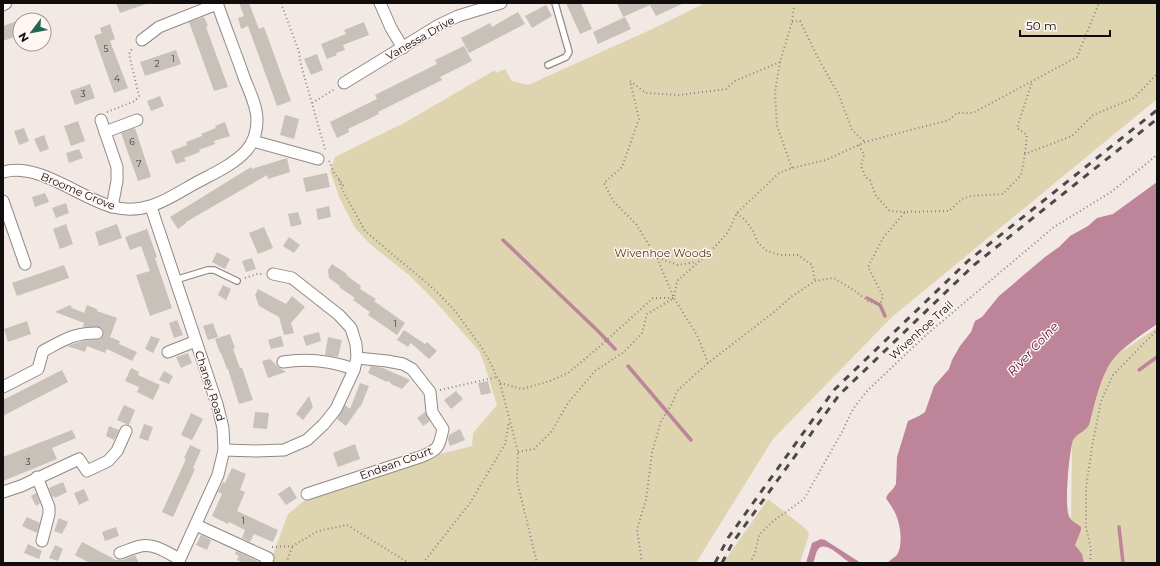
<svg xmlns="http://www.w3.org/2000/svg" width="1160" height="566" font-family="Montserrat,sans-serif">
  <rect width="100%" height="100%" fill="#f3e9e4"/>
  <!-- green -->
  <g fill="#ded5b0" fill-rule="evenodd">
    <polygon points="705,3 1157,3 1157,99 892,317 773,439 696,563 270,563 288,514 310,496 432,456 472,446 473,433 497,405 485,366 479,351 434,300 410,276 370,244 355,228 340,199 330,171 335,157 404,123 495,70 496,73 505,69 512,81 528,85 650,30"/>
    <path d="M1157,324L1142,334L1119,354L1157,327V563H991L1030,407ZM1072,447L1071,520C1064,505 1068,464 1072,447Z"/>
    <polygon points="768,499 805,528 809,533 807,541 800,563 723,563"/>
  </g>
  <!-- water -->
  <g fill="#bd849a">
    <path d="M1157,182V324C1139,337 1117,349 1107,369C1098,386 1094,407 1089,425C1085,432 1077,433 1073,440C1069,450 1065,503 1068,514C1070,521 1075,522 1081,527V530L1075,545L1082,554L1084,563H887C890,560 894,558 897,555C904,543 900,520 893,509C891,505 888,502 886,498L888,494L893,489L896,484L897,457L908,421L919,416L925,412L934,386L949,369L952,360L960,346L971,332L975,321L982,317L999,296L1045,257L1059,247L1070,236L1088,226L1097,218L1113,214Z"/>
    <path d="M821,539L825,540L861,563C858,563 854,564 851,563C843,560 824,537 817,551C815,555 815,559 813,563H806L812,543Z"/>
  </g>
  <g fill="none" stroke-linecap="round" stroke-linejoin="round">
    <!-- stream -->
    <g stroke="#bd849a" stroke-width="3.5">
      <polyline points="503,240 599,332 615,349"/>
      <polyline points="867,298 880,305 885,316"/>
      <polyline points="628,366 691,440"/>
      <polyline points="1139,370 1157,357"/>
      <polyline points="1119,527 1123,563"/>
    </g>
  </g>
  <!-- building -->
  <g fill="#c7c1b9">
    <polygon points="116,3 145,3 146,4 120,13"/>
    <polygon points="239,3 249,3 259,29 264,27 291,101 277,106 248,26 241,29 238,18 244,16"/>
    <polygon points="566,3 581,3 592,29 580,34"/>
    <polygon points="617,3 684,3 656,16 650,5 623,17"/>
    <polygon points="546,5 552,16 532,28 525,16"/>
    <polygon points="518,12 525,24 469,53 461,38 490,23 492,27"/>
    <polygon points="204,17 208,26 206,27 228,87 214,91 189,22"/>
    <polygon points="625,17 631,29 598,44 593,32"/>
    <polygon points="20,20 20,35 3,41 3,26"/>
    <polygon points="364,22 369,35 343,45 345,50 336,53 337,55 327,59 321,44 346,34 344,30"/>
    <polygon points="110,24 115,39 110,41 128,88 114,93 94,36 102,33 100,28"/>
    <polygon points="464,46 472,61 440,77 442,80 378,112 379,114 348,129 349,132 337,138 330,122 377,99 375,95 437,64 435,60"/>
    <polygon points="176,50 181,64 145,76 140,62"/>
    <polygon points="317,54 323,70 311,75 304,59"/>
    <polygon points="90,84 95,98 75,105 70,91"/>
    <polygon points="160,96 164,106 151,111 147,101"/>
    <polygon points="285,115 299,119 294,139 280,135"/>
    <polygon points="78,121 85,141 71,146 64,126"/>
    <polygon points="225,122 230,136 214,141 215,144 199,150 200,152 184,158 186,161 176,164 171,151 187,145 186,142 202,136 201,134 216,128 215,126"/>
    <polygon points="24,128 29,141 19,145 14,131"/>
    <polygon points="135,128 151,177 138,181 121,133"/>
    <polygon points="44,135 49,149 40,152 34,139"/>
    <polygon points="79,149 83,158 69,163 66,153"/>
    <polygon points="287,158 290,172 268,179 267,175 186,222 186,223 178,229 170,217 251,167 252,169"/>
    <polygon points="327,173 330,187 306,192 303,178"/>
    <polygon points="45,193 49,202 35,207 32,197"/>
    <polygon points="66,203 69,213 56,218 52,208"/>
    <polygon points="329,206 331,217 318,220 316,209"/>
    <polygon points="298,212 302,224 291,227 288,214"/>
    <polygon points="66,224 73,244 60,249 53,229"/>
    <polygon points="117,224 122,238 99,246 95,232"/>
    <polygon points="264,227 273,248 258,254 249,233"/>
    <polygon points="147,229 157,257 155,258 172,308 150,316 136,275 150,271 141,246 130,250 125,237"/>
    <polygon points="289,237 300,245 294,253 283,246"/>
    <polygon points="217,252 230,259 225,269 212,262"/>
    <polygon points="252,258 256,269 246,272 242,261"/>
    <polygon points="332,264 347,274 346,275 361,286 360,289 376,299 374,301 405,323 397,335 368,315 370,312 353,300 355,298 339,287 340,286 329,278 328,270"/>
    <polygon points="64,265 69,278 17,296 12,283"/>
    <polygon points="223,285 231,289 226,300 218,295"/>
    <polygon points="258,289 286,304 292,296 305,307 291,323 294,333 284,335 279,317 259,306 255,295"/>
    <polygon points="70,305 72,308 84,313 87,305 97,309 97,311 117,318 110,337 120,341 119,344 137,352 132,361 107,349 105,353 87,346 85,352 67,346 83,341 100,339 104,333 103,330 100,327 83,327 84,323 55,312"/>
    <polygon points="177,320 183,335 174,338 169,323"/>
    <polygon points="27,321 31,334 8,342 4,329"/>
    <polygon points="213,323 218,337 208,340 203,326"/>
    <polygon points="404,330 425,344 427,342 437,351 429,359 411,343 408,347 397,340"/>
    <polygon points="319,332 321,341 306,346 303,336"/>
    <polygon points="230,334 235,348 233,349 240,368 242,368 253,400 239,404 228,369 227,369 221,353 220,353 215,339"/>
    <polygon points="151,336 160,339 153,353 145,349"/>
    <polygon points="281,336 284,346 271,349 268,340"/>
    <polygon points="328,337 342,340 338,357 325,355"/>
    <polygon points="188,353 192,363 181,368 176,357"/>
    <polygon points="270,359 278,367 286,372 268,378 262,361"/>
    <polygon points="371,366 383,368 410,380 402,389 391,384 389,381 387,382 368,373"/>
    <polygon points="131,368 139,372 138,375 160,385 153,400 137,392 139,387 125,381"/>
    <polygon points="62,370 68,382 3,416 3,400"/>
    <polygon points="164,371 173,376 169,384 159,380"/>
    <polygon points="488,381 491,393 481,395 478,383"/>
    <polygon points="360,383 369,386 361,406 360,406 346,426 337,419 345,405 350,409"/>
    <polygon points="456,391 463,399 451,409 444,400"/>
    <polygon points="309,396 313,407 303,420 296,414"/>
    <polygon points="124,405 135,410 129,425 117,420"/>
    <polygon points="255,412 269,413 267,429 253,428"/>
    <polygon points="425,412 430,421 423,426 417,418"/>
    <polygon points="191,413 203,419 192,440 181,435"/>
    <polygon points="144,424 153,427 148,441 139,438"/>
    <polygon points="109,426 119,430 114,440 106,436"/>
    <polygon points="460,429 465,440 450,446 448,440 449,435"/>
    <polygon points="72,430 76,438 52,448 57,459 3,481 3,457"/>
    <polygon points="355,444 360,459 338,467 333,453"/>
    <polygon points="190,445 201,450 193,468 195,469 173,517 162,512 186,459 184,458"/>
    <polygon points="232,468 246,474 240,490 245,492 237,511 278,530 273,542 254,534 250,542 242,538 245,530 229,522 228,524 212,516 222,494 218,492 223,482 225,483"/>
    <polygon points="63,482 67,492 55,498 54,496 52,497 49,488"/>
    <polygon points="290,486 297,498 286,505 278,494"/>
    <polygon points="84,489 89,500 79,505 74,493"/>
    <polygon points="36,493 40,503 36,506 31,496"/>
    <polygon points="27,517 40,523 37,533 22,526"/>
    <polygon points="59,518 68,522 62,534 54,531"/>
    <polygon points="116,527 119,536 105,541 102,532"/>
    <polygon points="201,535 211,540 207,550 196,545"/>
    <polygon points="82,542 116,560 122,560 135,555 139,563 90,563 75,555"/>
    <polygon points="28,544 42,551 39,559 24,553"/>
    <polygon points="55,545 63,549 58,561 49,558"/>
    <polygon points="236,551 259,562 259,563 244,563 237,560 239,556 235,554"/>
  </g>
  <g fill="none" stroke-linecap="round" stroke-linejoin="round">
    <defs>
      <g id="service">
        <polyline points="548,65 566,57 569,52 555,3"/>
        <polyline points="175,280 208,270 214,270 237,281"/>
      </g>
      <g id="minor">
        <polyline points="380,3 391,28 403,48"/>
        <polyline points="3,5 6,3"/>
        <polyline points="142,40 159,27 217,4"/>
        <polyline points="344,83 439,25 458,16 501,3"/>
        <polyline points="101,120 117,167 117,181 112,207"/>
        <polyline points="105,132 137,120"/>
        <polyline points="253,141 318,159"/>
        <path d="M3,172C39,162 79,198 113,207C145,215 166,200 192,185C210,175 232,166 246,151C253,143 257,131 257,120C257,107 250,92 245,80C236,54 226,29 217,3"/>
        <polyline points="3,201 25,264"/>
        <polyline points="151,207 217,404 223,428 224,450 218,475 178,563"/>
        <polyline points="168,352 196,341"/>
        <path d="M283,362C308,358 331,361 354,369"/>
        <path d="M3,387L38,369L43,351C64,340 73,333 97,333"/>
        <polyline points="224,450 256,451 284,450 307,440 324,424 336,409 354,370 357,358 356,344 351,328 339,315 292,278 273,274"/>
        <polyline points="37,477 49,507 49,514 42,541"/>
        <polyline points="3,492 21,486 79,459 87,471 108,461 117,451 126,431"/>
        <path d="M307,494L423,456C439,449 439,447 443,429L432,412L430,392L412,369L403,364L387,361L357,358"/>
        <polyline points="196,525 268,558 266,563"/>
        <path d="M120,553C127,551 134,547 141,546C154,543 168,553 179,559"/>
      </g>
    </defs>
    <!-- service casing -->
    <use href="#service" stroke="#928985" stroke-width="8"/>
    <!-- minor casing -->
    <use href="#minor" stroke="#928985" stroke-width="13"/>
    <!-- path -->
    <g stroke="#8c8582" stroke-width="2" stroke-dasharray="1 3" stroke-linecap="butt">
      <polyline points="281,3 299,52 301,65 325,149"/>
      <polyline points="792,22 800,21 818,58 839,95 852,130 865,142"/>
      <polyline points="312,103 335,89"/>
      <polyline points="107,112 135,101 139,96 129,54 133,47"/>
      <polyline points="859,145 864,155 861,165 865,177 870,180 876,196 890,211 905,212"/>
      <polyline points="1025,153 1027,135 1017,128 1032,82"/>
      <polyline points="329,161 334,173 343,184 343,188"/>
      <polyline points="792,168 777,126 775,92 780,62 792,22 794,6"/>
      <polyline points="339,180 342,189 365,231 435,290 456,312 482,348 489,360 500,383 518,452 517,481 537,563"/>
      <polyline points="737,213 746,221 753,231 758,243 767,251 780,255 798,255 812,265 815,281"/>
      <polyline points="658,258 678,265 696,262"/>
      <polyline points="245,278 257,274 262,274"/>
      <polyline points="708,363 697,335 674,298 657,258 636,224 613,201 604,183 622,167 639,119 630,81 646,93 679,95 726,89 735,81 780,62"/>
      <polyline points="500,383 522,389 550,381 568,373 598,348 653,298 674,298 677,281 712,250 728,232 737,213 779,173 792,168 826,160 865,142 949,120 957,113 973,113 1077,57 1099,3"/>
      <polyline points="440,390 497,377"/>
      <polyline points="518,452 534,449 552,431 568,403 595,371 624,352 642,333 647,314 674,298"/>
      <polyline points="272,547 293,546 318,531 347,525 409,563"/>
      <polyline points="286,563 293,546"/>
      <polyline points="423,563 470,503 505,444 509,422"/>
      <polyline points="642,563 637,529 646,500 652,453 661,421 672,404 677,391 708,363 774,312 791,297 815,281 834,278 855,291 868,301 880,305 883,296 868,267 883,238 905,212 949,211 962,199 971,196 1003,194 1021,175 1025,154 1072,136 1093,115 1134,98 1157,74"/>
      <polyline points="750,563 755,553 759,535 772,522 804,499 842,432 853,409 867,391 926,335 1054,227 1111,192 1157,155"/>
      <polyline points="1090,563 1091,549 1086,527 1086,488 1092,447 1101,401 1113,375 1157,330"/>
    </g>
    <!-- service -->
    <use href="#service" stroke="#fff" stroke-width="5.5"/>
    <!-- minor -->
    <use href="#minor" stroke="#fff" stroke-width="11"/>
    <!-- rail -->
    <g stroke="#4e4947" stroke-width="3" stroke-dasharray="7 7" stroke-linecap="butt">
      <polyline points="715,563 728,538 834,390 968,261 1157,110"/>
      <polyline points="722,563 733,542 839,395 974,265 1157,119"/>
    </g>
  </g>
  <g text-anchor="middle" stroke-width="3" stroke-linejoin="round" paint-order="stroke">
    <!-- number labels -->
    <g font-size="9" fill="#3e3a37">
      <text x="106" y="52">5</text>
      <text x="173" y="62">1</text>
      <text x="157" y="67">2</text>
      <text x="117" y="82">4</text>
      <text x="83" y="97">3</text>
      <text x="132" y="145">6</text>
      <text x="139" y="167">7</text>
      <text x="395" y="327">1</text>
      <text x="28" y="465">3</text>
      <text x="243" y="524">1</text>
    </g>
    <!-- street labels -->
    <g font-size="11" fill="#110d0c" stroke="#fff6f3">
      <text transform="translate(420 38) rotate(-30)" y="4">Vanessa Drive</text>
      <text transform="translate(78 191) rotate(23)" y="4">Broome Grove</text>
      <text transform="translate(921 330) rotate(-42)" y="4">Wivenhoe Trail</text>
      <text transform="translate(210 386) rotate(72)" y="4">Chaney Road</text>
      <text transform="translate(396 463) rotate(-20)" y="4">Endean Court</text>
    </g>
    <!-- park labels -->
    <g font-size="11" fill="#473c0e" stroke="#fff6f3">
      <text x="663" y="257">Wivenhoe Woods</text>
    </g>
    <!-- water labels -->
    <g font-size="12" font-style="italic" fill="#550f33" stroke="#fff6f3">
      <text transform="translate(1033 349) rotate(-47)" y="4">River Colne</text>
    </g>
  </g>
  <!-- border -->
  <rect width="1160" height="566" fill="none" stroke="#110d0c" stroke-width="8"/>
  <!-- north arrow -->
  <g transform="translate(32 32) rotate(238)"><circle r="19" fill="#fff6f3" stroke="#a09997"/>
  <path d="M0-3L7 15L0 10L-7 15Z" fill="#236452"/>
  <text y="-6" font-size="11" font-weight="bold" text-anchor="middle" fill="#110d0c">N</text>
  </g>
  <!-- scale -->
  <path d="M1020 30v6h90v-6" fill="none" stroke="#110d0c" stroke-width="2"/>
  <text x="1026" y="30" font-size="12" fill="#110d0c" stroke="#fff6f3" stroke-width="3" paint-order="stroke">50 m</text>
</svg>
